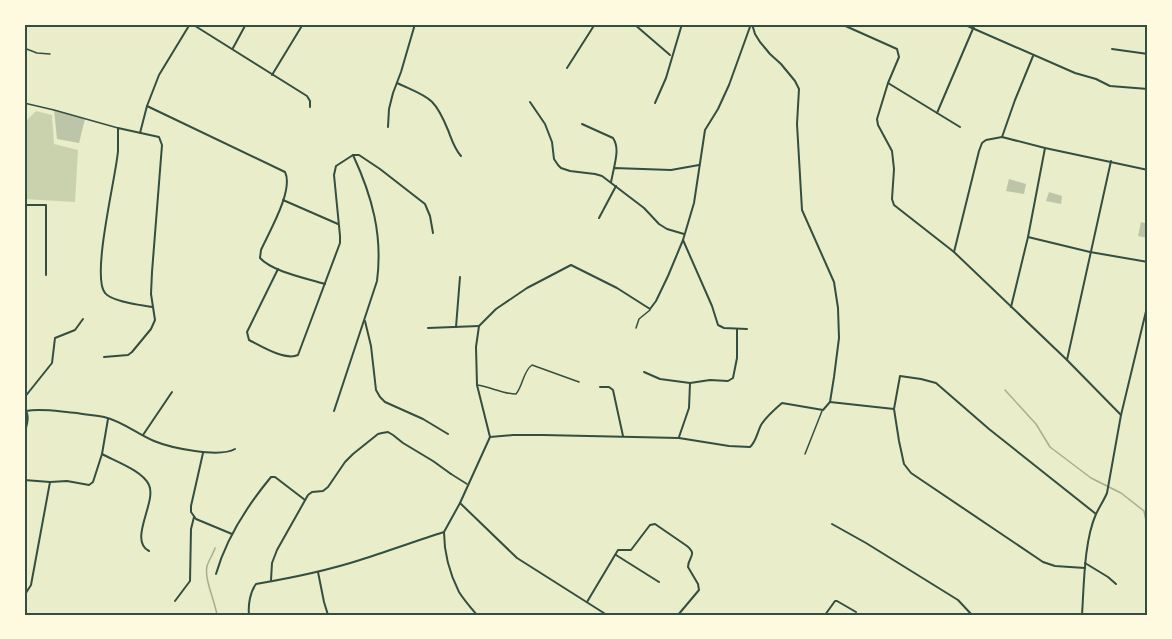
<svg xmlns="http://www.w3.org/2000/svg" width="1172" height="639" font-family="Merriweather,serif">
  <rect width="100%" height="100%" fill="#e9edc9"/>
  <!-- green -->
  <polygon fill="#cad2ad" points="36,111 52,115 54,144 78,150 75,202 24,199 24,123"/>
  <g fill="none" stroke-linecap="round" stroke-linejoin="round">
    <!-- stream -->
    <g stroke="#a3b18a" stroke-width="1.5">
      <polyline points="1005,390 1036,424 1050,447 1091,478 1121,493 1144,511 1148,530"/>
      <path d="M215,548C213,554 209,560 207,566C204,579 215,601 217,615"/>
    </g>
  </g>
  <!-- building -->
  <g fill="#bcc5a7">
    <polygon points="54,110 85,119 79,143 57,139"/>
    <polygon points="1009,179 1026,184 1024,194 1006,191"/>
    <polygon points="1049,192 1062,196 1061,204 1046,201"/>
    <polygon points="1141,222 1148,224 1148,238 1138,236"/>
  </g>
  <g fill="none" stroke-linecap="round" stroke-linejoin="round">
    <!-- service -->
    <g stroke="#344e41" stroke-width="1.5">
      <polyline points="24,48 37,53 50,54"/>
      <polyline points="24,103 54,110 118,128"/>
      <polyline points="636,328 639,319 650,310"/>
      <path d="M477,385C491,387 503,394 516,394C523,386 523,371 532,365L579,382"/>
      <polyline points="805,454 822,411"/>
      <polyline points="451,474 467,484"/>
    </g>
    <!-- minor -->
    <g stroke="#344e41" stroke-width="2">
      <polyline points="192,24 307,96 310,101 310,107"/>
      <polyline points="634,24 670,55"/>
      <polyline points="841,24 897,49 899,57 888,83 877,119 878,125 892,151 894,169 892,199 894,205 954,252 1067,360 1121,415"/>
      <polyline points="963,24 1075,73 1096,79 1110,86 1148,89"/>
      <polyline points="233,48 246,24"/>
      <polyline points="1112,49 1148,54"/>
      <polyline points="567,68 595,24"/>
      <polyline points="272,75 303,24"/>
      <path d="M397,83C429,98 434,96 448,130C452,140 454,148 461,156"/>
      <polyline points="888,83 960,127"/>
      <polyline points="530,102 545,124 552,142 554,159 558,165 561,168 570,171 595,174 602,176 644,208 659,224 667,229 684,234"/>
      <polyline points="655,103 666,78 682,24"/>
      <path d="M147,106L285,172C294,190 269,232 261,250L260,258C273,272 306,278 325,284"/>
      <polyline points="937,113 975,24"/>
      <path d="M582,124L613,138C619,147 616,158 614,168"/>
      <polyline points="388,127 389,109 393,93 401,72 415,24"/>
      <polyline points="140,133 147,106 159,75 190,24"/>
      <polyline points="1002,137 1015,100 1033,56"/>
      <polyline points="353,155 359,155 380,169 425,204 430,216 433,233"/>
      <polyline points="611,182 614,168 671,170 699,165"/>
      <polyline points="283,200 338,224"/>
      <polyline points="24,205 46,205 46,275"/>
      <polyline points="599,218 616,186"/>
      <polyline points="1028,237 1090,252 1148,262"/>
      <polyline points="683,240 712,306 718,325 724,328 747,329"/>
      <polyline points="954,252 979,151 982,143 986,140 1002,137 1045,148 1148,170"/>
      <path d="M278,269L247,332L249,340C261,346 285,361 298,355L340,243V236L334,175L336,166L353,155C372,196 383,235 377,281L334,411"/>
      <polyline points="1011,307 1028,237 1045,148"/>
      <polyline points="365,321 371,346 376,390 380,397 385,402 423,419 448,434"/>
      <polyline points="456,327 460,277"/>
      <polyline points="428,328 479,326"/>
      <path d="M104,357L128,355L132,352L151,329L155,320L151,294L152,272L162,145L159,137L118,128C118,135 118,143 118,151C116,177 91,276 105,293C112,302 142,305 153,307"/>
      <polyline points="1067,360 1111,161"/>
      <polyline points="644,372 660,379 690,383 689,408 679,437"/>
      <polyline points="690,383 710,380 728,381 733,378 737,358 737,329"/>
      <polyline points="600,387 609,387 613,390 623,436"/>
      <polyline points="24,398 52,363 55,338 75,330 83,319"/>
      <polyline points="830,402 894,409"/>
      <path d="M26,411C43,408 60,412 77,413C86,415 95,415 104,417C122,421 137,434 154,441C171,448 219,458 235,449"/>
      <polyline points="143,435 172,392"/>
      <path d="M490,437L513,435H543L679,438L729,446L750,447C756,442 757,433 761,425C766,417 775,409 782,403L823,410L830,402L834,377L839,338L838,308L834,282L802,210L797,124L799,89L795,81L781,64L770,54L760,42L755,34L752,24"/>
      <polyline points="490,437 477,385 476,347 479,326 496,309 527,288 571,265 617,288 650,309 656,301 668,276 683,240 694,203 705,130 718,109 729,85 751,24"/>
      <polyline points="203,453 191,506 191,512 196,519 232,534"/>
      <path d="M102,454C115,461 143,471 149,485C157,502 128,540 149,551"/>
      <polyline points="24,480 50,482 67,481 89,485 93,482 102,454 108,419"/>
      <polyline points="460,503 517,558 607,615"/>
      <polyline points="832,524 866,543 958,600 972,615"/>
      <path d="M444,532C444,553 450,574 459,592C464,600 471,608 477,615"/>
      <polyline points="616,555 659,582"/>
      <polyline points="1085,563 1108,577 1116,584"/>
      <polyline points="1085,568 1055,566 1043,562 911,473 904,464 899,441 894,409 900,376 921,379 936,383 989,429 1096,514"/>
      <polyline points="318,572 324,602 328,615"/>
      <path d="M216,574C226,539 247,506 271,477H275L305,500"/>
      <polyline points="271,580 272,563 277,550 308,495 312,492 323,491 328,487 345,462 353,454 378,434 382,433 388,432 393,435 403,443 433,461 451,474"/>
      <polyline points="24,596 31,585 50,482"/>
      <polyline points="175,601 190,581 191,529 194,517"/>
      <path d="M587,602L618,550H631L650,525L655,524L687,546C698,555 688,557 688,567L698,584L699,590L678,615"/>
      <path d="M249,615C248,605 250,592 256,584C291,578 326,571 360,560C388,551 416,541 444,532L460,503L490,437"/>
      <polyline points="825,615 835,601 837,601 856,612"/>
      <path d="M1082,615C1084,585 1084,541 1096,514C1100,506 1104,500 1107,493L1121,415L1148,303"/>
    </g>
    <!-- tertiary -->
    <path stroke="#344e41" stroke-width="3" d="M24,409C30,416 26,425 24,434"/>
  </g>
  <!-- border -->
  <rect width="1172" height="639" fill="none" stroke="#fefae0" stroke-width="51"/>
  <rect x="26" y="26" width="1120" height="588" fill="none" stroke="#344e41" stroke-width="2"/>
</svg>
